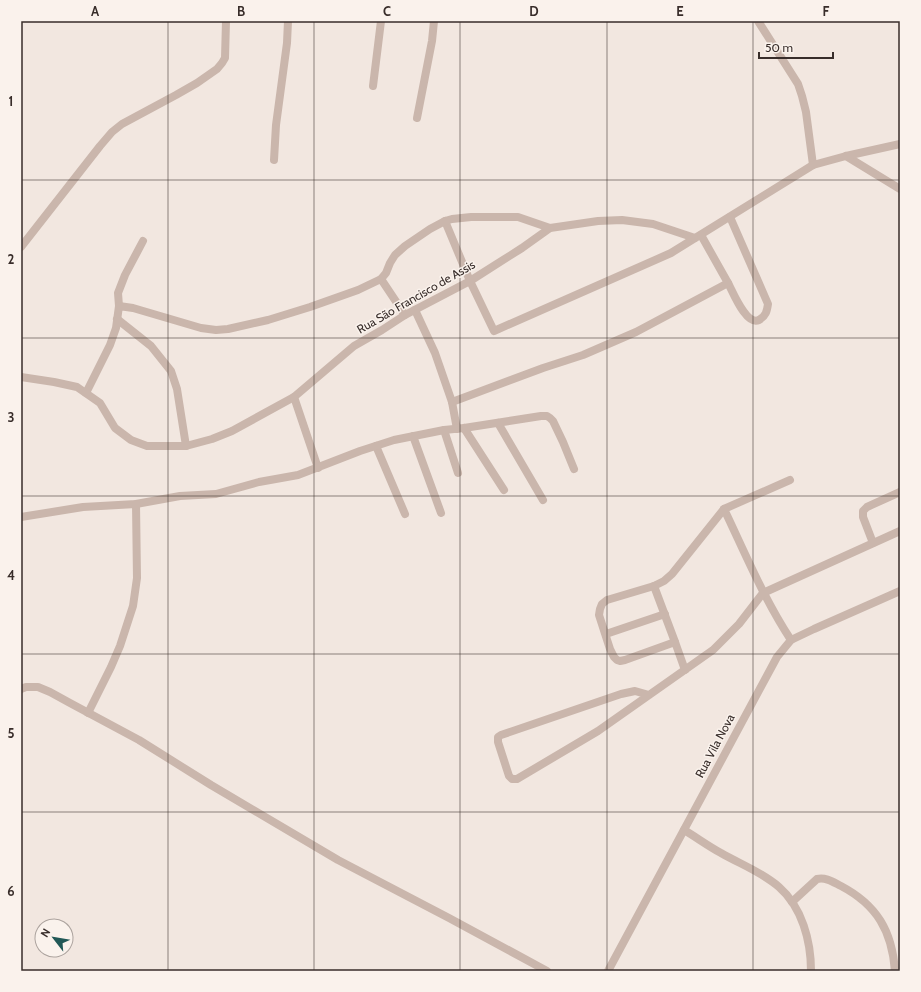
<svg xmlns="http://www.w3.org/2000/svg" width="921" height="992" font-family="Cabin,sans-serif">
  <rect width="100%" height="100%" fill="#f2e7e0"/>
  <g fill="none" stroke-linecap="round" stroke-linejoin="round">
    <!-- street -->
    <g stroke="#cab6ac" stroke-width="8">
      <polyline points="758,21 798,84 802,96 806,112 813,165"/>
      <polyline points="373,86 381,21"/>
      <polyline points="417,118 432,41 434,21"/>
      <polyline points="846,156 900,189"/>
      <polyline points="274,160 276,125 287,43 288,21"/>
      <polyline points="445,221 470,281 494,331 671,253 813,165 846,156 900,144"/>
      <polyline points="21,247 100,146 112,132 122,124 176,95 197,83 217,69 222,63 225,58 226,21"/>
      <polyline points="381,279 405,315"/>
      <path d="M728,283C733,292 746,326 759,320C766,316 767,311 768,304L730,217"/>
      <polyline points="119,306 118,293 125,275 143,241"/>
      <polyline points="415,310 435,353 452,402 457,429"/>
      <polyline points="117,319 151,346 171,371 177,389 186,446"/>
      <polyline points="21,377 54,382 77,387 100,403 115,428 131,440 147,446 186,446 212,439 232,431 294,397 354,346 382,330 405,315 470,281 522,248 550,228 598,221 622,220 653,224 695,238"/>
      <polyline points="86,393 110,345 116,328 119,306 133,308 201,328 216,330 228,329 268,320 310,307 358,290 381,279 386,273 390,263 395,255 405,246 430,229 445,221 452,219 471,217 518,217 550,228"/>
      <polyline points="294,397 318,468"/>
      <polyline points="452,402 543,368 583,355 636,332 728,283 701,235"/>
      <polyline points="498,423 543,500"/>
      <polyline points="464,428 504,490"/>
      <polyline points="444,430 458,473"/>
      <polyline points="413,436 441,513"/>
      <polyline points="376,446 405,514"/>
      <path d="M790,480L724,509C745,553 764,599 791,640"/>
      <polyline points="21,517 83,507 136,504 180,496 216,494 259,482 298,475 360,451 394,440 444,430 464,428 541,416 547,416 550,418 553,421 563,442 574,469"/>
      <polyline points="873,543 863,517 863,511 867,507 900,492"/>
      <polyline points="654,586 675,642"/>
      <polyline points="606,634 665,614"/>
      <polyline points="685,670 675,642 625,660 620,661 617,660 614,657 610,649 599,615 600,609 602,604 607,600 654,586 664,581 672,574 724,509"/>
      <polyline points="21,689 26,687 38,687 50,692 70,703 139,740 211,785 338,860 449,918 547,971"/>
      <polyline points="649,695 635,691 621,694 501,735 498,737 498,742 509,776 512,779 517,779 598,731 713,650 739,624 763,593 900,531"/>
      <polyline points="88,713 111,667 120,646 133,606 137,578 136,504"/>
      <path d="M684,830C696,837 708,846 721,853C740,864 762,872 779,887C802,907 811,941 811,971"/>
      <path d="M792,902L817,879C826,877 833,882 841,886C877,905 892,931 895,971"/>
      <polyline points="608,971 777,657 791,640 814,629 900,591"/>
    </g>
  </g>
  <!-- grid -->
  <path fill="none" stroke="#382d2a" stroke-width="1" stroke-opacity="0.55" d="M168,21V971M314,21V971M460,21V971M607,21V971M753,21V971M21,180H900M21,338H900M21,496H900M21,654H900M21,812H900"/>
  <g text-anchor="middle" stroke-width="3" stroke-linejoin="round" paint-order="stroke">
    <!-- street labels -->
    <g font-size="12" fill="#382d2a" stroke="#faf2ec">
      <text transform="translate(416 297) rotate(-30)" y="4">Rua São Francisco de Assis</text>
      <text transform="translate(715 746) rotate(-62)" y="4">Rua Vila Nova</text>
    </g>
  </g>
  <!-- border -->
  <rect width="921" height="992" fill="none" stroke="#faf2ec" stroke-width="44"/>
  <!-- north arrow -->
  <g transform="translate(54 938) rotate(301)"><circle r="19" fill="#faf2ec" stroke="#aca39e"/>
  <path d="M0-3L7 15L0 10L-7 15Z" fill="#215856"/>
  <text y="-6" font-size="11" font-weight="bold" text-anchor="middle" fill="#382d2a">N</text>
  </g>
  <!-- scale -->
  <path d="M759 52v6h74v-6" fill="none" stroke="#382d2a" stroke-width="2"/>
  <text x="765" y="52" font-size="12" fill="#382d2a" stroke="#faf2ec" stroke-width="3" paint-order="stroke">50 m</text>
  <rect x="22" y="22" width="877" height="948" fill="none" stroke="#382d2a" stroke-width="1.5"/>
  <g font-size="13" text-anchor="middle" font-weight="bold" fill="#382d2a">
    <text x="95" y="16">A</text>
    <text x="241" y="16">B</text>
    <text x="387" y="16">C</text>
    <text x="534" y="16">D</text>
    <text x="680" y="16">E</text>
    <text x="826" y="16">F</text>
    <text x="11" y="106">1</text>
    <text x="11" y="264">2</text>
    <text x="11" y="422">3</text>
    <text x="11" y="580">4</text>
    <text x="11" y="738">5</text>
    <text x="11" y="896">6</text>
  </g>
</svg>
